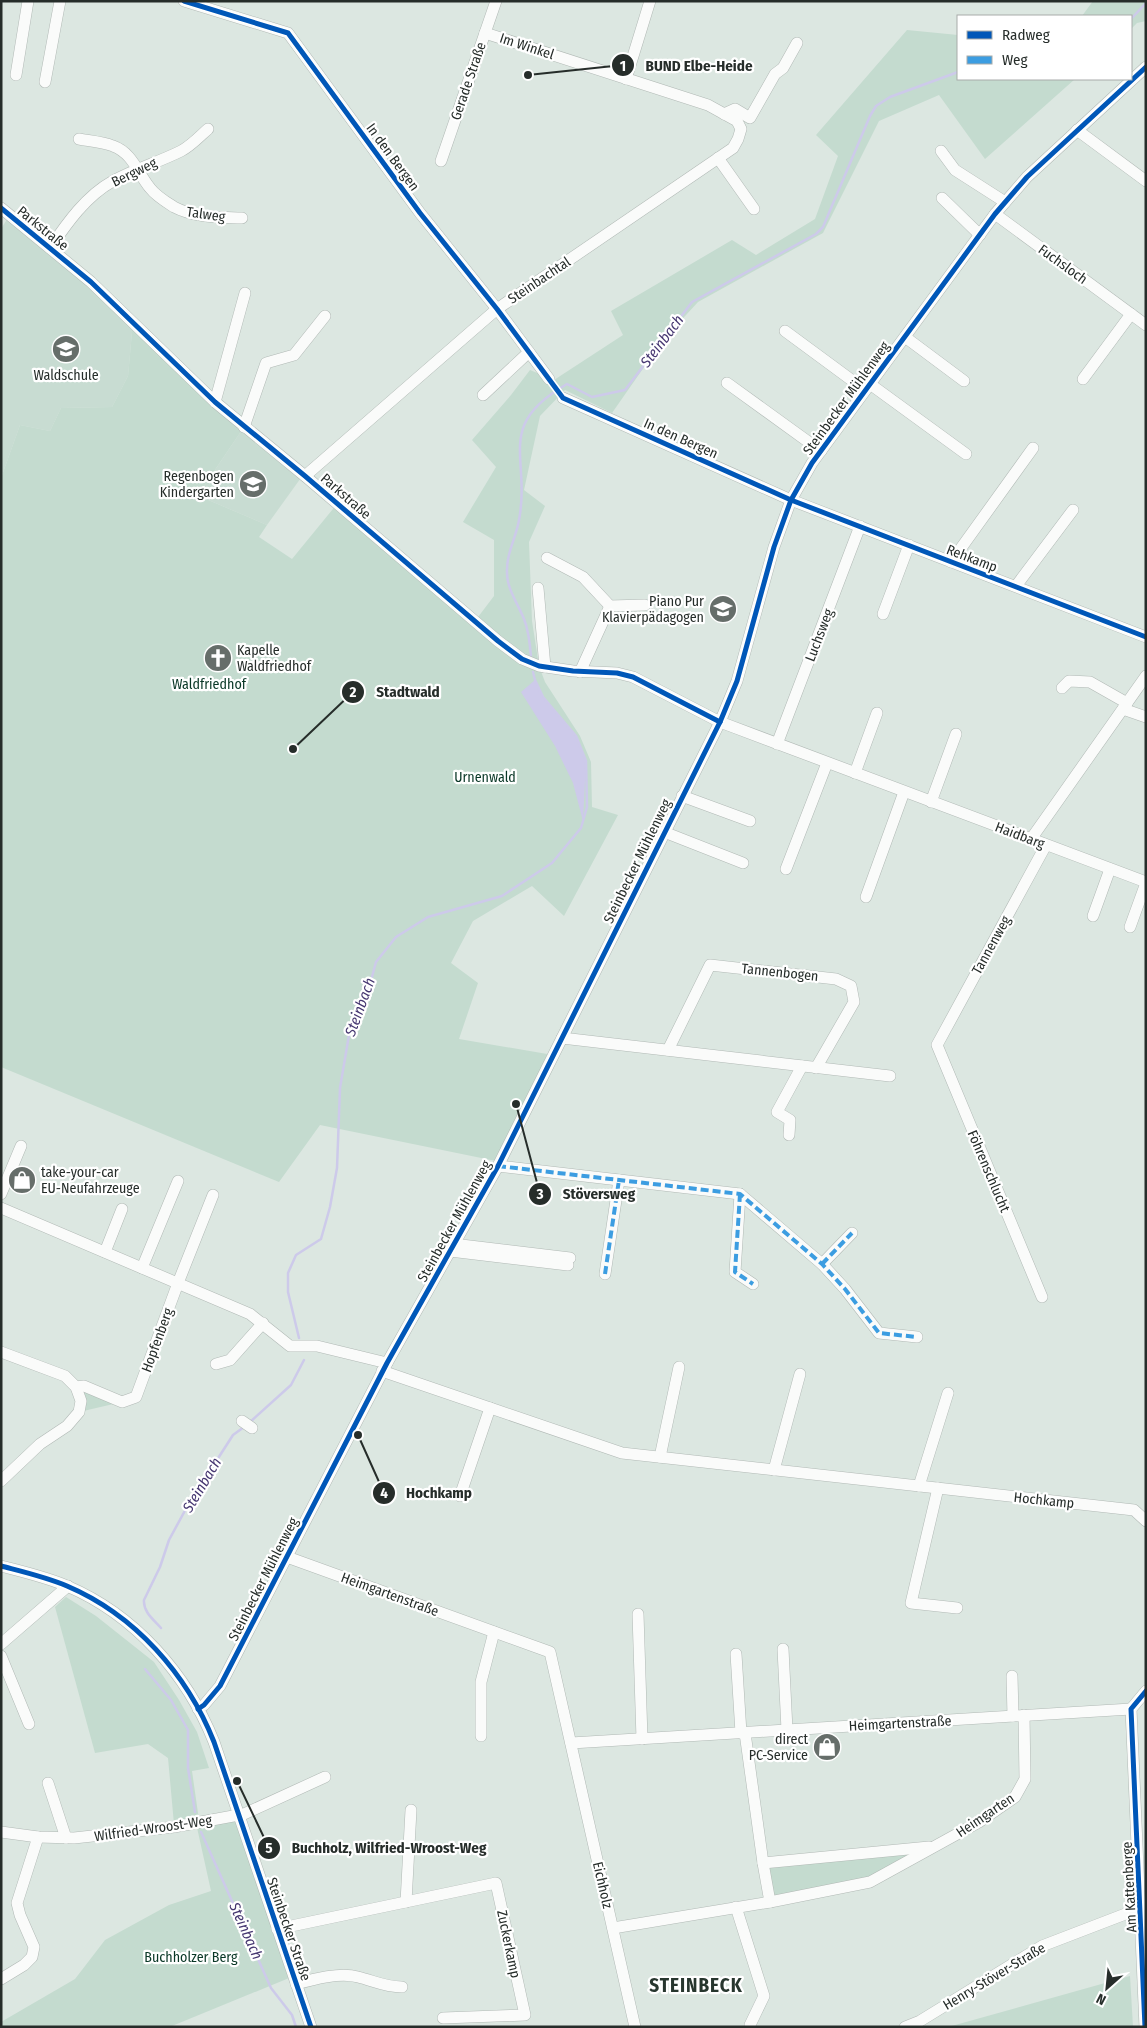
<svg xmlns="http://www.w3.org/2000/svg" width="1147" height="2028" font-family="'Fira Sans Condensed',sans-serif">
  <rect width="100%" height="100%" fill="#dce7e1"/>
  <!-- built -->
  <g fill="#c8dcd2">
    <polygon points="9,216 133,321 128,376 112,407 61,408 50,431 20,425 1,478 1,229"/>
    <polygon points="244,427 303,475 267,525 206,499 200,492"/>
  </g>
  <!-- green -->
  <g fill="#c4dbcf">
    <polygon points="1093,1 1146,1 1146,21 1137,23 1131,29 1131,16 1082,16"/>
    <polygon points="907,30 958,35 958,79 1075,79 985,159 939,95 879,121 823,233 698,302 663,340 612,413 565,390 540,416 524,490 545,506 529,542 532,621 539,666 545,682 580,736 591,762 592,807 618,815 564,916 532,886 473,921 451,963 478,983 459,1039 553,1055 496,1161 320,1125 279,1182 1,1067 1,478 20,425 50,431 61,408 112,407 128,376 133,321 244,427 200,492 206,499 267,525 259,537 292,559 337,504 475,621 494,596 494,540 463,522 496,467 472,440 511,395 530,370 554,380 623,335 611,311 732,240 756,255 815,219 838,156 816,135"/>
    <polygon points="84,1386 122,1402 79,1412"/>
    <polygon points="66,1597 96,1616 154,1662 179,1700 197,1732 209,1768 192,1771 199,1820 174,1824 168,1758 148,1744 95,1753 55,1607"/>
    <polygon points="238,1816 294,1976 172,2026 1,2027 1,2022 75,1979 105,1940 169,1905 211,1891 196,1823"/>
    <polygon points="935,1846 869,1882 770,1902 763,1863"/>
    <polygon points="1130,1976 1133,2027 948,2027"/>
  </g>
  <!-- water -->
  <polygon fill="#cdcaea" points="535,680 543,697 576,736 586,761 583,821 573,783 555,746 521,692"/>
  <g fill="none" stroke-linecap="round" stroke-linejoin="round">
    <!-- stream -->
    <g stroke="#cdcaea" stroke-width="2.5">
      <polyline points="1131,19 1146,3"/>
      <path d="M531,657C530,644 529,631 524,619C518,604 507,589 507,573C506,554 516,538 519,520C531,456 494,426 567,384L592,397L625,390L692,302L816,234L823,227L870,116L876,106L890,97L958,72"/>
      <polyline points="299,1338 288,1292 288,1273 296,1255 321,1239 330,1207 337,1168 340,1088 350,1029 366,999 376,962 396,937 428,917 502,896 552,863 581,828 587,807 586,761 576,736 543,697 535,680 533,672"/>
      <polyline points="250,1422 291,1385 304,1360"/>
      <path d="M161,1628C154,1620 143,1612 144,1600L160,1567L169,1540L188,1505L233,1435L244,1427"/>
      <polyline points="145,1669 171,1700 188,1730 188,1768 195,1812"/>
      <polyline points="201,1832 271,1988 292,2015 296,2027"/>
    </g>
    <defs>
      <g id="minor">
        <polyline points="184,1 288,33 420,213 497,309 549,379"/>
        <polyline points="16,75 28,1"/>
        <polyline points="626,79 650,1"/>
        <polyline points="45,82 60,1"/>
        <polyline points="724,114 735,109 750,118 775,74 783,68 797,43"/>
        <polyline points="1077,130 1146,181"/>
        <path d="M79,139C90,141 103,142 113,146C133,153 138,174 150,188C156,196 166,202 174,207C195,218 219,217 242,218"/>
        <polyline points="941,151 955,170 1005,202"/>
        <polyline points="718,158 754,209"/>
        <polyline points="441,161 496,1"/>
        <polyline points="942,198 980,235"/>
        <polyline points="1,208 91,282 215,402 305,476 498,641 522,659 539,666 573,671 617,673 633,677 720,722 1146,882"/>
        <polyline points="995,214 1146,325"/>
        <path d="M50,248C67,223 86,196 113,181C135,169 159,162 181,151C191,146 200,136 208,129"/>
        <polyline points="785,331 865,390"/>
        <polyline points="905,337 964,381"/>
        <polyline points="1083,379 1131,314"/>
        <polyline points="727,383 821,451"/>
        <polyline points="870,384 966,454"/>
        <polyline points="483,395 529,352"/>
        <polyline points="563,398 791,500 1146,637"/>
        <polyline points="215,402 245,293"/>
        <polyline points="244,427 266,363 294,355 325,316"/>
        <polyline points="305,476 497,309 733,148 738,139 741,129 737,121 708,105 485,33"/>
        <polyline points="547,558 583,577 610,606 645,605"/>
        <polyline points="951,562 1033,448"/>
        <polyline points="1016,586 1073,510"/>
        <polyline points="538,588 545,667"/>
        <polyline points="883,614 909,545"/>
        <polyline points="580,672 610,606"/>
        <polyline points="1062,688 1069,681 1090,682 1127,703"/>
        <polyline points="1123,709 1146,717"/>
        <polyline points="777,744 860,526"/>
        <polyline points="855,773 877,713"/>
        <polyline points="682,796 750,821"/>
        <polyline points="931,802 956,734"/>
        <polyline points="664,832 743,863"/>
        <polyline points="1031,839 1146,676"/>
        <polyline points="786,869 827,763"/>
        <polyline points="866,897 904,792"/>
        <polyline points="1093,916 1110,869"/>
        <polyline points="1130,927 1146,883"/>
        <polyline points="562,1038 890,1076"/>
        <polyline points="668,1050 710,965 836,979 851,986 854,1002 816,1068"/>
        <polyline points="789,1135 790,1120 777,1112 802,1066"/>
        <polyline points="498,1166 740,1194 822,1264 845,1289 879,1333 917,1337"/>
        <polyline points="1,1194 21,1146"/>
        <polyline points="740,1194 735,1272 753,1284"/>
        <polyline points="1,1208 250,1314 290,1346 317,1346 387,1363"/>
        <polyline points="453,1244 570,1258"/>
        <polyline points="450,1251 568,1265"/>
        <polyline points="105,1252 122,1209"/>
        <polyline points="822,1264 852,1233"/>
        <polyline points="142,1268 178,1181"/>
        <polyline points="605,1274 619,1180"/>
        <polyline points="1042,1297 937,1045 1046,845"/>
        <polyline points="1,1352 65,1376 76,1387 81,1401 79,1412 67,1426 40,1444 1,1481"/>
        <polyline points="216,1364 230,1360 263,1323"/>
        <polyline points="382,1371 622,1453 1134,1510 1146,1521"/>
        <polyline points="76,1387 84,1386 122,1402 136,1397 178,1283 213,1195"/>
        <polyline points="242,1421 252,1428"/>
        <polyline points="660,1457 679,1367"/>
        <polyline points="774,1470 800,1374"/>
        <polyline points="919,1486 948,1393"/>
        <polyline points="938,1488 911,1603 957,1608"/>
        <polyline points="460,1496 490,1408"/>
        <polyline points="287,1557 550,1652 635,2027"/>
        <path d="M1,1566C24,1572 46,1577 67,1586C135,1615 187,1674 214,1742L311,2027"/>
        <polyline points="638,1614 642,1739"/>
        <polyline points="1,1644 68,1586"/>
        <polyline points="783,1649 787,1730"/>
        <polyline points="736,1654 741,1733"/>
        <polyline points="1,1656 29,1724"/>
        <polyline points="1012,1676 1013,1716"/>
        <polyline points="198,1709 204,1705 220,1686 387,1363 498,1166 720,722 737,681 774,547 791,500 812,463 995,214 1027,177 1146,67"/>
        <polyline points="745,1733 763,1863 770,1902"/>
        <polyline points="481,1736 481,1682 494,1632"/>
        <polyline points="571,1743 1131,1709"/>
        <polyline points="48,1783 66,1838"/>
        <polyline points="1,1832 38,1837 74,1838 174,1827 244,1814 325,1777"/>
        <polyline points="763,1863 929,1847"/>
        <polyline points="406,1902 411,1810"/>
        <polyline points="736,1907 764,1996 750,2025"/>
        <polyline points="613,1928 770,1902 870,1882 979,1822 1015,1797 1025,1779 1024,1715"/>
        <polyline points="277,1929 496,1883 525,2015 443,2018"/>
        <polyline points="1,1979 24,1965 32,1957 34,1947 20,1915 17,1903 38,1837"/>
        <path d="M296,1984C314,1979 340,1972 358,1977C374,1981 385,1987 402,1987"/>
        <polyline points="905,2027 920,2021 1042,1946 1141,1908"/>
        <polyline points="1145,2027 1131,1709 1146,1691"/>
      </g>
    </defs>
    <!-- minor casing -->
    <use href="#minor" stroke="#b1b9b5" stroke-width="12"/>
    <!-- minor -->
    <use href="#minor" stroke="#fafbfa" stroke-width="11"/>
    <!-- quiet -->
    <g stroke="#3c9de1" stroke-width="4" stroke-dasharray="8 4" stroke-linecap="butt">
      <polyline points="498,1166 740,1194 822,1264 845,1289 879,1333 917,1337"/>
      <polyline points="740,1194 735,1272 753,1284"/>
      <polyline points="822,1264 852,1233"/>
      <polyline points="605,1274 619,1180"/>
    </g>
    <defs>
      <g id="cycleway">
        <polyline points="184,1 288,33 420,213 497,309 563,398 791,500 1146,637"/>
        <polyline points="1,208 91,282 215,402 305,476 498,641 522,659 539,666 573,671 617,673 633,677 720,722"/>
        <path d="M1,1566C24,1572 46,1577 67,1586C135,1615 187,1674 214,1742L311,2027"/>
        <polyline points="198,1709 204,1705 220,1686 387,1363 498,1166 720,722 737,681 774,547 791,500 812,463 995,214 1027,177 1146,67"/>
        <polyline points="1145,2027 1131,1709 1146,1691"/>
      </g>
    </defs>
    <!-- cycleway casing -->
    <use href="#cycleway" stroke="#fff" stroke-width="8"/>
    <!-- cycleway -->
    <use href="#cycleway" stroke="#0057b8" stroke-width="5"/>
  </g>
  <!-- icons -->
  <defs>
    <symbol id="school-disc" viewBox="-11 -11 22 22"><circle r="9.5" fill="#666e6a" stroke="#fff"/><path d="M0-5L7-2L0 1L-7-2ZM-4 1L0 2.5L4 1V4Q0 6-4 4Z" fill="#fff"/></symbol>
    <symbol id="church-disc" viewBox="-11 -11 22 22"><circle r="9.5" fill="#666e6a" stroke="#fff"/><path d="M-1.2-6h2.4v3.5h3.3v2.4h-3.3V6h-2.4V-.1h-3.3v-2.4h3.3Z" fill="#fff"/></symbol>
    <symbol id="shop-disc" viewBox="-11 -11 22 22"><circle r="9.5" fill="#666e6a" stroke="#fff"/><path d="M-5-2.5h2.3a2.7 3.5 0 0 1 5.4 0H5L5.5 6h-11ZM-1.5-2.5h3a1.5 2.3 0 0 0-3 0Z" fill="#fff"/></symbol>
  </defs>
  <g fill-rule="evenodd">
    <use href="#school-disc" x="50" y="333" width="32" height="32"/>
    <use href="#school-disc" x="237" y="468" width="32" height="32"/>
    <use href="#school-disc" x="707" y="593" width="32" height="32"/>
    <use href="#church-disc" x="202" y="642" width="32" height="32"/>
    <use href="#shop-disc" x="6" y="1164" width="32" height="32"/>
    <use href="#shop-disc" x="811" y="1731" width="32" height="32"/>
  </g>
  <g text-anchor="middle" stroke-width="4.5" stroke-linejoin="round" paint-order="stroke">
    <!-- street labels -->
    <g font-size="14" fill="#262d2a" stroke="#fff">
      <text transform="translate(527 46) rotate(18)" y="5">Im Winkel</text>
      <text transform="translate(468 81) rotate(-71)" y="5">Gerade Straße</text>
      <text transform="translate(393 157) rotate(54)" y="5">In den Bergen</text>
      <text transform="translate(134 172) rotate(-26)" y="5">Bergweg</text>
      <text transform="translate(206 214) rotate(8)" y="5">Talweg</text>
      <text transform="translate(43 228) rotate(39)" y="5">Parkstraße</text>
      <text transform="translate(1063 264) rotate(36)" y="5">Fuchsloch</text>
      <text transform="translate(539 280) rotate(-34)" y="5">Steinbachtal</text>
      <text transform="translate(846 398) rotate(-54)" y="5">Steinbecker Mühlenweg</text>
      <text transform="translate(681 438) rotate(24)" y="5">In den Bergen</text>
      <text transform="translate(346 496) rotate(41)" y="5">Parkstraße</text>
      <text transform="translate(972 558) rotate(21)" y="5">Rehkamp</text>
      <text transform="translate(819 635) rotate(-69)" y="5">Luchsweg</text>
      <text transform="translate(1020 835) rotate(21)" y="5">Haidbarg</text>
      <text transform="translate(637 861) rotate(-64)" y="5">Steinbecker Mühlenweg</text>
      <text transform="translate(991 945) rotate(-61)" y="5">Tannenweg</text>
      <text transform="translate(780 972) rotate(6)" y="5">Tannenbogen</text>
      <text transform="translate(989 1171) rotate(67)" y="5">Föhrenschlucht</text>
      <text transform="translate(454 1221) rotate(-61)" y="5">Steinbecker Mühlenweg</text>
      <text transform="translate(157 1340) rotate(-70)" y="5">Hopfenberg</text>
      <text transform="translate(1044 1500) rotate(6)" y="5">Hochkamp</text>
      <text transform="translate(263 1579) rotate(-63)" y="5">Steinbecker Mühlenweg</text>
      <text transform="translate(390 1594) rotate(20)" y="5">Heimgartenstraße</text>
      <text transform="translate(900 1723) rotate(-3)" y="5">Heimgartenstraße</text>
      <text transform="translate(985 1815) rotate(-34)" y="5">Heimgarten</text>
      <text transform="translate(153 1828) rotate(-8)" y="5">Wilfried-Wroost-Weg</text>
      <text transform="translate(603 1885) rotate(77)" y="5">Eichholz</text>
      <text transform="translate(1129 1887) rotate(-93)" y="5">Am Kattenberge</text>
      <text transform="translate(289 1929) rotate(71)" y="5">Steinbecker Straße</text>
      <text transform="translate(509 1944) rotate(78)" y="5">Zuckerkamp</text>
      <text transform="translate(994 1976) rotate(-31)" y="5">Henry-Stöver-Straße</text>
    </g>
    <!-- poi labels -->
    <g font-size="14" fill="#262d2a" stroke="#fff" text-anchor="end">
      <text x="66" y="380" text-anchor="middle">Waldschule</text>
      <text x="234" y="481">Regenbogen<tspan x="234" dy="16">Kindergarten</tspan></text>
      <text x="704" y="606">Piano Pur<tspan x="704" dy="16">Klavierpädagogen</tspan></text>
      <text x="237" y="655" text-anchor="start">Kapelle<tspan x="237" dy="16">Waldfriedhof</tspan></text>
      <text x="41" y="1177" text-anchor="start">take-your-car<tspan x="41" dy="16">EU-Neufahrzeuge</tspan></text>
      <text x="808" y="1744">direct<tspan x="808" dy="16">PC-Service</tspan></text>
    </g>
    <!-- park labels -->
    <g font-size="14" fill="#093726" stroke="#fff">
      <text x="209" y="689">Waldfriedhof</text>
      <text x="485" y="782">Urnenwald</text>
      <text x="191" y="1962">Buchholzer Berg</text>
    </g>
    <!-- water labels -->
    <g font-size="15" font-style="italic" fill="#463771" stroke="#fff">
      <text transform="translate(662 341) rotate(-53)" y="5">Steinbach</text>
      <text transform="translate(360 1007) rotate(-70)" y="5">Steinbach</text>
      <text transform="translate(202 1485) rotate(-59)" y="5">Steinbach</text>
      <text transform="translate(246 1931) rotate(66)" y="5">Steinbach</text>
    </g>
    <!-- district labels -->
    <g font-size="19" font-weight="bold" letter-spacing="1" fill="#27362e" stroke="#fff">
      <text x="696" y="1992">STEINBECK</text>
    </g>
  </g>
  <!-- callouts -->
  <path fill="none" stroke="#262d2a" stroke-width="2" d="M528 75L623 65M293 749L353 692M516 1104L540 1194M358 1435L384 1493M237 1781L269 1848"/>
  <g fill="#262d2a" stroke="#fff" stroke-width="2">
    <circle cx="528" cy="75" r="5"/>
    <circle cx="293" cy="749" r="5"/>
    <circle cx="516" cy="1104" r="5"/>
    <circle cx="358" cy="1435" r="5"/>
    <circle cx="237" cy="1781" r="5"/>
    <circle cx="623" cy="65" r="12"/>
    <circle cx="353" cy="692" r="12"/>
    <circle cx="540" cy="1194" r="12"/>
    <circle cx="384" cy="1493" r="12"/>
    <circle cx="269" cy="1848" r="12"/>
  </g>
  <g font-size="15" text-anchor="middle" font-weight="bold" fill="#fff">
    <text x="623" y="71">1</text>
    <text x="353" y="697">2</text>
    <text x="540" y="1199">3</text>
    <text x="384" y="1498">4</text>
    <text x="269" y="1853">5</text>
  </g>
  <g font-size="15" text-anchor="middle" font-weight="bold" fill="#262d2a" stroke="#fff" stroke-width="4.5" stroke-linejoin="round" paint-order="stroke">
    <text x="699" y="71">BUND Elbe-Heide</text>
    <text x="408" y="697">Stadtwald</text>
    <text x="599" y="1199">Stöversweg</text>
    <text x="439" y="1498">Hochkamp</text>
    <text x="389" y="1853">Buchholz, Wilfried-Wroost-Weg</text>
  </g>
  <!-- border -->
  <rect width="1147" height="2028" fill="none" stroke="#262d2a" stroke-width="5"/>
  <!-- legend -->
  <rect x="957" y="15" width="175" height="65" fill="#ffffff" stroke="#a8abaa"/>
  <rect x="967" y="31" width="25" height="8" fill="#0057b8" stroke="#a8abaa"/>
  <text x="1002" y="40" font-size="15" fill="#262d2a">Radweg</text>
  <rect x="967" y="56" width="25" height="8" fill="#3c9de1" stroke="#a8abaa"/>
  <text x="1002" y="65" font-size="15" fill="#262d2a">Weg</text>
  <!-- north arrow -->
  <g transform="translate(1107 1988) rotate(207)" stroke="#ffffff" stroke-width="4" paint-order="stroke">
  <path d="M0-4L9 19L0 12L-9 19Z" fill="#262d2a"/>
  <text y="-8" font-size="14" font-weight="bold" text-anchor="middle" fill="#262d2a">N</text>
  </g>
</svg>
